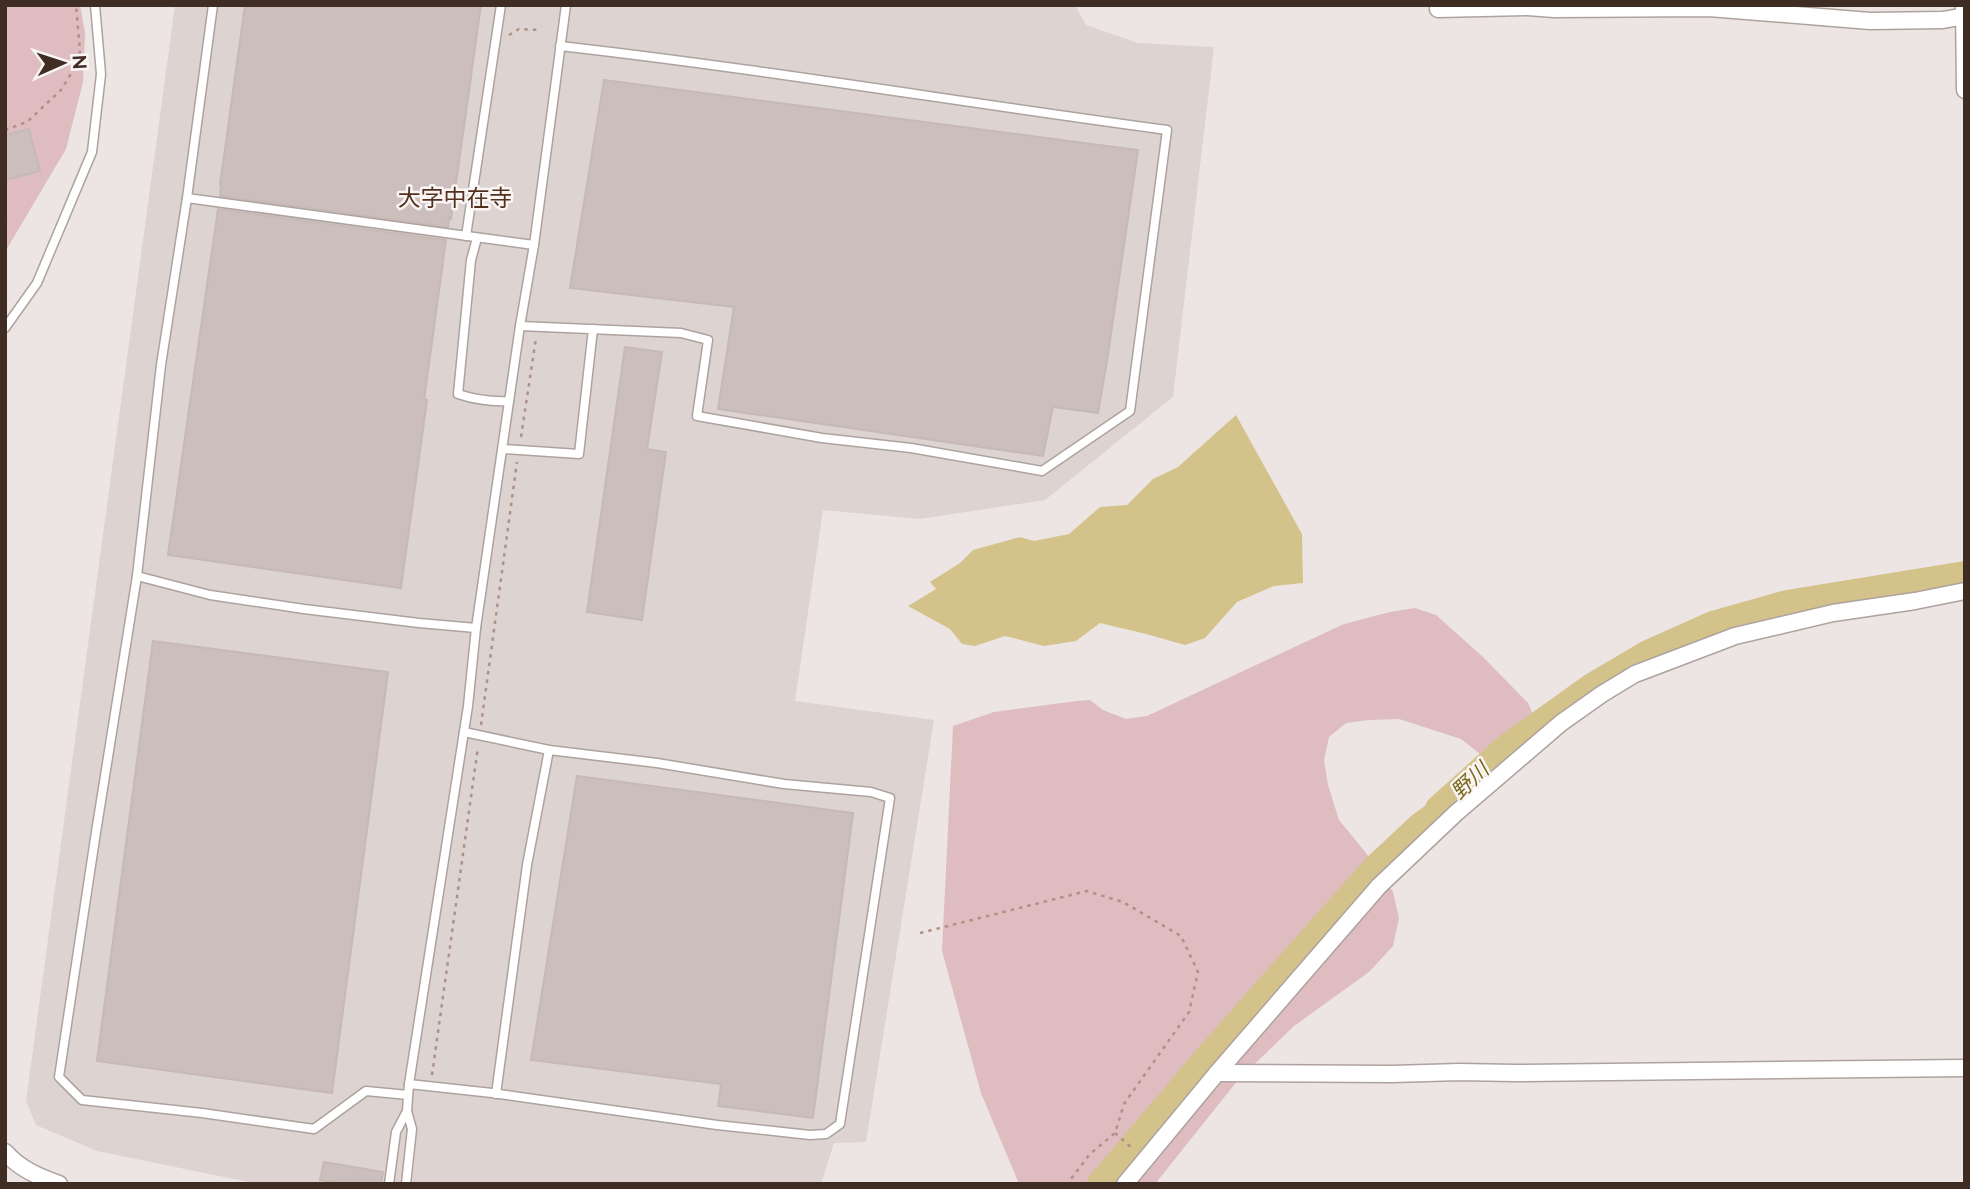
<svg xmlns="http://www.w3.org/2000/svg" width="1970" height="1189" font-family="Raleway,'Noto Sans JP',sans-serif">
  <rect width="100%" height="100%" fill="#ede5e3"/>
  <!-- built -->
  <polygon fill="#ddd3d1" points="175,5 1075,5 1086,25 1138,43 1214,47 1173,397 1045,500 920,519 823,510 795,701 934,720 866,1142 834,1143 821,1184 259,1184 97,1151 36,1125 26,1101"/>
  <!-- green -->
  <g fill="#debcc0">
    <polygon points="5,5 80,5 85,33 83,82 66,149 5,252"/>
    <path d="M1415,608L1436,615L1483,657L1528,703L1543,738C1532,768 1528,767 1498,768L1461,739L1399,719L1369,720L1346,723L1329,737L1324,760L1328,785L1339,820L1366,853L1393,892L1399,918L1393,946L1369,972L1294,1026L1238,1080L1155,1184H1019L981,1093L942,951L953,726L994,712L1077,701L1090,700L1103,710L1126,719L1147,716L1344,624L1390,612Z"/>
  </g>
  <!-- water -->
  <polygon fill="#d3c38b" points="1236,415 1302,534 1303,583 1274,586 1237,602 1205,638 1185,645 1146,634 1100,623 1076,641 1044,646 1005,636 975,646 962,644 950,629 908,606 936,589 930,582 960,563 973,550 1020,537 1034,541 1069,534 1100,507 1127,505 1153,479 1178,467"/>
  <g fill="none" stroke-linecap="round" stroke-linejoin="round">
    <!-- river -->
    <polyline stroke="#d3c38b" stroke-width="28" points="1101,1184 1207,1059 1375,869 1421,826 1436,815 1439,809 1507,748 1592,687 1648,654 1713,625 1787,604 1965,575"/>
  </g>
  <!-- building -->
  <g fill="#cbbebc" stroke="#c7b9b5" stroke-width="2">
    <polygon points="245,5 481,5 451,219 449,218 448,227 220,196 221,186 220,185"/>
    <polygon points="604,80 1138,150 1107,361 1098,413 1053,407 1043,456 718,409 734,307 570,288"/>
    <polygon points="29,129 40,171 5,180 5,135"/>
    <polygon points="218,209 446,240 424,400 427,400 401,588 168,555"/>
    <polygon points="625,347 662,352 647,449 666,452 642,620 587,612"/>
    <polygon points="153,641 388,672 332,1093 97,1061"/>
    <polygon points="577,776 853,813 813,1118 718,1106 721,1084 531,1060"/>
    <polygon points="324,1162 383,1172 381,1184 344,1184 320,1180"/>
  </g>
  <g fill="none" stroke-linecap="round" stroke-linejoin="round">
    <defs>
      <g id="service">
        <polyline points="213,5 187,198 161,365 137,576 96,832 59,1077 82,1100 202,1113 314,1129 366,1091 408,1095"/>
        <polyline points="187,198 534,245"/>
        <polyline points="466,236 501,5"/>
        <path d="M477,238L471,260L458,394C476,400 490,402 509,401"/>
        <path d="M520,326L681,333L708,340L697,416L822,438L911,448L1042,471L1130,411L1167,130C965,103 763,69 560,46"/>
        <polyline points="5,328 37,283 92,152 101,74 95,5"/>
        <polyline points="503,449 579,454 593,329"/>
        <polyline points="137,576 210,595 304,609 419,623 476,628"/>
        <polyline points="409,1084 492,1093 717,1125 810,1135 826,1134 840,1124 890,798 871,792 784,784 657,763 549,750 464,732"/>
        <polyline points="496,1094 527,865 549,750"/>
        <polyline points="389,1184 396,1132 407,1111"/>
        <polyline points="406,1184 412,1129 407,1111 409,1084 468,706 476,628 520,326 534,245 566,5"/>
      </g>
      <g id="minor">
        <polyline points="1964,8 1965,90"/>
        <polyline points="1438,9 1528,7 1554,9 1709,8 1870,21 1943,20 1965,16"/>
        <polyline points="1217,1073 1392,1074 1460,1072 1515,1073 1965,1068"/>
        <path d="M5,1152C20,1169 39,1177 59,1184"/>
        <polyline points="1125,1184 1217,1073 1379,886 1456,813 1561,723 1602,694 1635,674 1735,636 1833,613 1915,601 1965,591"/>
      </g>
    </defs>
    <!-- service casing -->
    <use href="#service" stroke="#aea29e" stroke-width="11"/>
    <!-- minor casing -->
    <use href="#minor" stroke="#aea29e" stroke-width="19"/>
    <!-- path -->
    <g stroke="#b19183" stroke-width="2.5" stroke-dasharray="3.5 5" stroke-linecap="butt">
      <polyline points="509,35 519,29 539,30"/>
      <polyline points="5,130 27,122 61,90 77,64 80,51 76,5"/>
      <polyline points="5,219 7,220"/>
      <polyline points="521,437 536,338"/>
      <polyline points="481,725 517,462"/>
      <polyline points="920,933 1087,891 1123,902 1181,936 1198,972 1189,1012 1124,1104 1115,1133 1090,1154 1067,1184"/>
      <polyline points="432,1075 478,747"/>
      <polyline points="1115,1133 1133,1149"/>
    </g>
    <!-- service -->
    <use href="#service" stroke="#fff" stroke-width="8"/>
    <!-- minor -->
    <use href="#minor" stroke="#fff" stroke-width="16"/>
  </g>
  <g text-anchor="middle" stroke-width="5" stroke-linejoin="round" paint-order="stroke">
    <!-- water labels -->
    <g font-size="21" font-style="italic" fill="#7c681b" stroke="#f9f5f4">
      <text transform="translate(1470 781) rotate(-43)" y="7">野川</text>
    </g>
    <!-- quarter labels -->
    <g font-size="23" fill="#52311e" stroke="#f9f5f4">
      <text x="455" y="206">大字中在寺</text>
    </g>
  </g>
  <!-- border -->
  <rect width="1970" height="1189" fill="none" stroke="#3f2c22" stroke-width="14"/>
  <!-- north arrow -->
  <g transform="translate(63 63) rotate(87)" stroke="#f9f5f4" stroke-width="5" paint-order="stroke">
  <path d="M0-5L12 26L0 18L-12 26Z" fill="#3f2c22"/>
  <text y="-10" font-size="19" font-weight="bold" text-anchor="middle" fill="#3f2c22">N</text>
  </g>
</svg>
